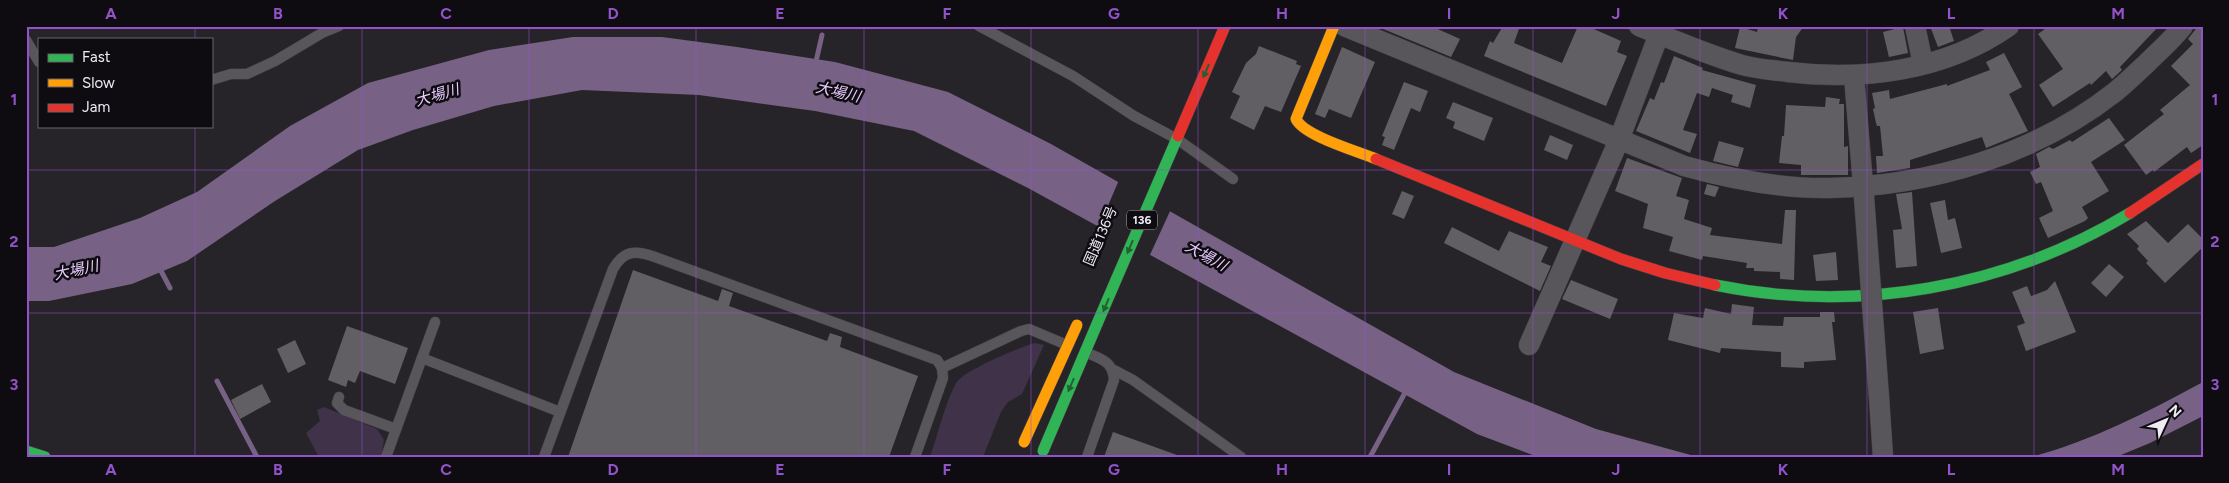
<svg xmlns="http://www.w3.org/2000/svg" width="2229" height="483" font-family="Figtree,'Noto Sans JP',sans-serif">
  <rect width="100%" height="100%" fill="#272429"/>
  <!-- green -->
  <g fill="#3f3249">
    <path d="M1035,343L1044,345L1022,394L1008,402L1001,412L983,457H930C938,434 945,403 956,383C964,370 1020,347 1035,343Z"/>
    <polygon points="324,407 377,429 384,440 381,457 319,457 306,433 320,421 317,410"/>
  </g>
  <!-- water -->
  <g fill="#776286">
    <polygon points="573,37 662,37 737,47 835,62 948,92 1051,144 1454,372 1596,429 1698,457 1538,457 1477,434 1028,188 914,131 815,111 699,95 582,90 494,106 413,130 358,150 275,201 187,261 132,284 49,301 26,301 26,247 54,247 140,218 197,192 290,126 368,83 489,50"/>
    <path d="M2203,382V416L2150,443L2116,457H2031C2091,441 2148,412 2203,382Z"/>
  </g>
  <!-- pier -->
  <polygon fill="#272429" points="1119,180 1171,209 1149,257 1098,229"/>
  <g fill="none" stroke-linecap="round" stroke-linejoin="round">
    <!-- stream -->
    <g stroke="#776286" stroke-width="5">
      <polyline points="815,66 822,35"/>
      <polyline points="159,267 170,288"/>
      <polyline points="217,381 257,457"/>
      <polyline points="1370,457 1407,389"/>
    </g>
  </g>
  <!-- building -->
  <g fill="#625f64">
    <polygon points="1376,26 1431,26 1460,39 1451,57"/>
    <polygon points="1503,26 1520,26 1514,43 1562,63 1578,26 1587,26 1621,41 1617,52 1627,56 1606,106 1484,56 1490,41 1493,43"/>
    <polygon points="1758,26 1804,26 1796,37 1793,60 1735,48 1740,27 1757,32"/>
    <polygon points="1930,26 1949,26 1954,41 1938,47"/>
    <polygon points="2049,26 2159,26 2120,67 2122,70 2112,79 2106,71 2091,85 2090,83 2053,107 2039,85 2063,69 2038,34"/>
    <polygon points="2198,26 2203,26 2203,145 2191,153 2187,147 2154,172 2153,170 2146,175 2124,145 2164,114 2160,110 2190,85 2171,66 2193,44 2188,39"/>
    <polygon points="1903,27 1908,53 1889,57 1883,32"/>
    <polygon points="1259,46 1297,61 1296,64 1301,66 1281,112 1265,106 1254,130 1230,118 1240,96 1232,92 1246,63 1256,54"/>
    <polygon points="1342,47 1375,62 1351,118 1329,109 1325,118 1315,114"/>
    <polygon points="2004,53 2022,87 2009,94 2028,131 1986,148 1982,137 1910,160 1910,168 1877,173 1876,156 1883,156 1880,126 1877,126 1876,123 1873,109 1875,108 1872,93 1889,90 1890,99 1947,84 1947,86 1990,70 1986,62"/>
    <polygon points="1674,56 1703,68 1702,70 1756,85 1750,108 1731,102 1733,95 1712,88 1709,97 1697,93 1683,130 1697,134 1690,153 1636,131 1650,98 1654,100 1661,82 1664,83"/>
    <polygon points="1404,82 1428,91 1420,112 1411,108 1394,150 1382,145 1385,137 1382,136"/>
    <polygon points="1826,97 1840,99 1839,104 1844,104 1844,147 1848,146 1848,175 1801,175 1801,165 1779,163 1782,136 1784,136 1786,105 1825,107"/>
    <polygon points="1453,102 1493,118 1484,141 1453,128 1455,122 1446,118"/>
    <polygon points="2109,118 2125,140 2091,162 2109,191 2082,207 2088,218 2085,221 2048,238 2039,218 2053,211 2041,182 2036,184 2030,172 2040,167 2036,154 2049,147 2053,149 2070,140 2072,142"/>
    <polygon points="1550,135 1573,145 1567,160 1544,150"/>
    <polygon points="1719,141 1744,148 1738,167 1713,161"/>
    <polygon points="1627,158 1682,178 1676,196 1689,200 1684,219 1712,228 1710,235 1782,244 1785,210 1796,210 1794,280 1780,279 1780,272 1754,271 1754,268 1746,268 1747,263 1703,256 1702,260 1669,251 1673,237 1643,228 1648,204 1615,191"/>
    <polygon points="1707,184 1719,187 1715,197 1704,194"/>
    <polygon points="1402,191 1414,196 1404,219 1392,214"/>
    <polygon points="1912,192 1917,266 1896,268 1893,230 1902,229 1896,194"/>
    <polygon points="1945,200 1948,220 1955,218 1962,248 1941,253 1930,203"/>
    <polygon points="2146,221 2168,243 2188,224 2203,239 2203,247 2165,283 2146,263 2148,261 2137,249 2139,246 2127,234"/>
    <polygon points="1452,227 1499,251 1509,231 1548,247 1541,262 1551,266 1540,291 1444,243"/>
    <polygon points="1836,252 1838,280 1816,281 1813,255"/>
    <polygon points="2109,264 2124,277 2106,297 2091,283"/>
    <polygon points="633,270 718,301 722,289 733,293 729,306 827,341 830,333 842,337 840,347 918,376 889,457 568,457"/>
    <polygon points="1571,280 1618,299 1610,319 1562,299"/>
    <polygon points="2055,281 2076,332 2026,351 2017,326 2025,323 2012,292 2027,286 2031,296 2047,290"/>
    <polygon points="1732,304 1754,307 1752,325 1783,326 1784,317 1820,317 1820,312 1834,312 1835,322 1832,322 1836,360 1804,362 1804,368 1781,367 1781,352 1721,348 1720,353 1668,340 1674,313 1703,318 1705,308 1731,314"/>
    <polygon points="1938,308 1944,349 1920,354 1913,312"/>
    <polygon points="347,326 408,348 395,384 360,371 355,383 348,380 346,387 328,380"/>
    <polygon points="295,340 306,364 288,373 277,349"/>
    <polygon points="262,384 271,402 240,419 231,400"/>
    <polygon points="1113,432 1177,455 1177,457 1104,457"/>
  </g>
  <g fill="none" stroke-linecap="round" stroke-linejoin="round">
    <defs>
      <g id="lane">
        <polyline points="979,26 1073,76 1134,116 1177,139 1233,179"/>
        <polyline points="26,40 39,62"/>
        <polyline points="211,80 231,74 247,74 275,61 322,33 339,26"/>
        <path d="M1085,352C1101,359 1113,361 1114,380L1087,457"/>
        <polyline points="422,358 560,412"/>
        <polyline points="942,368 1021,331 1029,329 1067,345"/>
        <polyline points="1114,370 1133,380 1241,457"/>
        <polyline points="339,397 337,403 344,410 396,429"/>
        <polyline points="386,457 435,322"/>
        <path d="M544,457L613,269C624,250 635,250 655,257L937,360L942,368L943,378L915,457"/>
      </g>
      <g id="street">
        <path d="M1344,26L1684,166C1731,179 1780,189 1829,188C1930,186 2035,155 2115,92C2126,83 2136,73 2146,64C2159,51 2172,40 2183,26"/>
        <path d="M1639,26C1673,40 1708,55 1742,65C1756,69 1773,70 1788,72C1863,81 1945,71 2009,26"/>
        <polyline points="1915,26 1923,64"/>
        <polyline points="1854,76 1864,197"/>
        <polyline points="1529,345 1619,140 1662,26"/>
        <polyline points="1879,397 1883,457"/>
      </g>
      <g id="fast">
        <path d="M1715,285C1857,314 2006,288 2130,213"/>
        <polyline points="1097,324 1178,136"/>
        <polyline points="26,451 45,457"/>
      </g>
      <path id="slow" d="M1334,26L1296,119C1304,136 1357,151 1376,159"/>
      <g id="jam">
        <polyline points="1178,136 1225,26"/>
        <polyline points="1376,159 1621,259 1665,273 1715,285"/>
        <polyline points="2130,213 2203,164"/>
      </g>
    </defs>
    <!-- lane casing -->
    <use href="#lane" stroke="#454247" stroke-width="11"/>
    <!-- street casing -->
    <use href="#street" stroke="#454247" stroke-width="21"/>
    <!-- fast casing -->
    <use href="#fast" stroke="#454247" stroke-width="12"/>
    <!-- slow casing -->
    <use href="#slow" stroke="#454247" stroke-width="12"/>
    <!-- jam casing -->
    <use href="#jam" stroke="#454247" stroke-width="12"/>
    <!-- lane -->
    <use href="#lane" stroke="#59565b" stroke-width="10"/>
    <!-- street -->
    <use href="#street" stroke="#59565b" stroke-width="20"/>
    <!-- fast -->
    <use href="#fast" stroke="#30b455" stroke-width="11"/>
    <!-- slow -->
    <use href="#slow" stroke="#ff9f0a" stroke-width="11"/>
    <!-- jam -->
    <use href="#jam" stroke="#e5322d" stroke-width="11"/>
    <defs>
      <polyline id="street-bridge" points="1864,197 1879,397"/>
      <polyline id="fast-bridge" points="1043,451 1097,324"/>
      <polyline id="slow-bridge" points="1024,442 1077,325"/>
    </defs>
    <!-- street-bridge casing -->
    <use href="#street-bridge" stroke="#454247" stroke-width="21" stroke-linecap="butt"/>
    <!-- fast-bridge casing -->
    <use href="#fast-bridge" stroke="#454247" stroke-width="12" stroke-linecap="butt"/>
    <!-- slow-bridge casing -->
    <use href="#slow-bridge" stroke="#454247" stroke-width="12" stroke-linecap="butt"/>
    <!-- street-bridge -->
    <use href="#street-bridge" stroke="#59565b" stroke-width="20"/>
    <!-- fast-bridge -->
    <use href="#fast-bridge" stroke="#30b455" stroke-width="11"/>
    <!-- slow-bridge -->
    <use href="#slow-bridge" stroke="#ff9f0a" stroke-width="11"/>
  </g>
  <!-- one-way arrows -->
  <defs><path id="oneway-solid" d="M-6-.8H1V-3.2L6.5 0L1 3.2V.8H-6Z" transform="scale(1.25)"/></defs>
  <g fill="#206033">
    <use href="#oneway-solid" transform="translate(1206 71) rotate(113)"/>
    <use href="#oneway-solid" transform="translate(1130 247) rotate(113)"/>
    <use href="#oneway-solid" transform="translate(1106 305) rotate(113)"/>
    <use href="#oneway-solid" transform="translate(1071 385) rotate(113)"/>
  </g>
  <!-- grid -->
  <path fill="none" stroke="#9252c9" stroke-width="1" stroke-opacity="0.55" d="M195,26V39M362,26V457M529,26V457M696,26V457M864,26V457M1031,26V457M1198,26V457M1365,26V457M1533,26V457M1700,26V457M1867,26V457M2034,26V457M195,126V457M26,170H2203M26,313H2203"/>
  <g text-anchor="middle" stroke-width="5" stroke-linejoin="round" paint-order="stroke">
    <!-- shield labels -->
    <rect fill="#0f0c11" stroke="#aca8af" stroke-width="1" x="1127" y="210.5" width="30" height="19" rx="4"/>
    <g font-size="12" font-weight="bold" fill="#efebf3">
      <text x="1142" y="224">136</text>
    </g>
    <!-- street labels -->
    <g font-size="14" fill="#efebf3" stroke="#0f0c11">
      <text transform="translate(1100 236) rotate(-67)" y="5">国道136号</text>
    </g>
    <!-- water labels -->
    <g font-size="15" font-style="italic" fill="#e9cbfe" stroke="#0f0c11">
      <text transform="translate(838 92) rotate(13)" y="5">大場川</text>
      <text transform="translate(437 95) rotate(-16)" y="5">大場川</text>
      <text transform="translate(1206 256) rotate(29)" y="5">大場川</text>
      <text transform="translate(76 270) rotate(-12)" y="5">大場川</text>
    </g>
  </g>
  <!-- border -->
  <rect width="2229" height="483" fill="none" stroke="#0f0c11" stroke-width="55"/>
  <!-- legend -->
  <rect x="38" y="38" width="175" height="90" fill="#0f0c11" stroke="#69656b"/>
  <rect x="48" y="54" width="25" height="8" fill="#30b455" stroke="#69656b"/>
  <text x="82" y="62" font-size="15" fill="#efebf3">Fast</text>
  <rect x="48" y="79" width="25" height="8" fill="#ff9f0a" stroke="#69656b"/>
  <text x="82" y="88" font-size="15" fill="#efebf3">Slow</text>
  <rect x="48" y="104" width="25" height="8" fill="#e5322d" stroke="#69656b"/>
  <text x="82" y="112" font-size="15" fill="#efebf3">Jam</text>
  <!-- north arrow -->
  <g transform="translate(2166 420) rotate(46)" stroke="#0f0c11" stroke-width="4" paint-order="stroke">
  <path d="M0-4L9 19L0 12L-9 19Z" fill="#efebf3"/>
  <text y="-8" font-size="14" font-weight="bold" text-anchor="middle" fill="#efebf3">N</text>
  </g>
  <rect x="28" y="28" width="2174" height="428" fill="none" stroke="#9252c9" stroke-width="2"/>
  <g font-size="16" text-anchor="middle" font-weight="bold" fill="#9252c9">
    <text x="111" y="19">A</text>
    <text x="278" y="19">B</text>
    <text x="446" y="19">C</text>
    <text x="613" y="19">D</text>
    <text x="780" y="19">E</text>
    <text x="947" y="19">F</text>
    <text x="1114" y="19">G</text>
    <text x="1282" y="19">H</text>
    <text x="1449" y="19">I</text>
    <text x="1616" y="19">J</text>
    <text x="1783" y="19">K</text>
    <text x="1951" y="19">L</text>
    <text x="2118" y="19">M</text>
    <text x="14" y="105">1</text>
    <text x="2215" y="105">1</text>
    <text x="14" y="247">2</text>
    <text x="2215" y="247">2</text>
    <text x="14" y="390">3</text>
    <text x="2215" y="390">3</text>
    <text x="111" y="475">A</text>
    <text x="278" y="475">B</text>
    <text x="446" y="475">C</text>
    <text x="613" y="475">D</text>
    <text x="780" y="475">E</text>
    <text x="947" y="475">F</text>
    <text x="1114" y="475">G</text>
    <text x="1282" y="475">H</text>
    <text x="1449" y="475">I</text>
    <text x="1616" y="475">J</text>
    <text x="1783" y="475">K</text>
    <text x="1951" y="475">L</text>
    <text x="2118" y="475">M</text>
  </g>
</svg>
